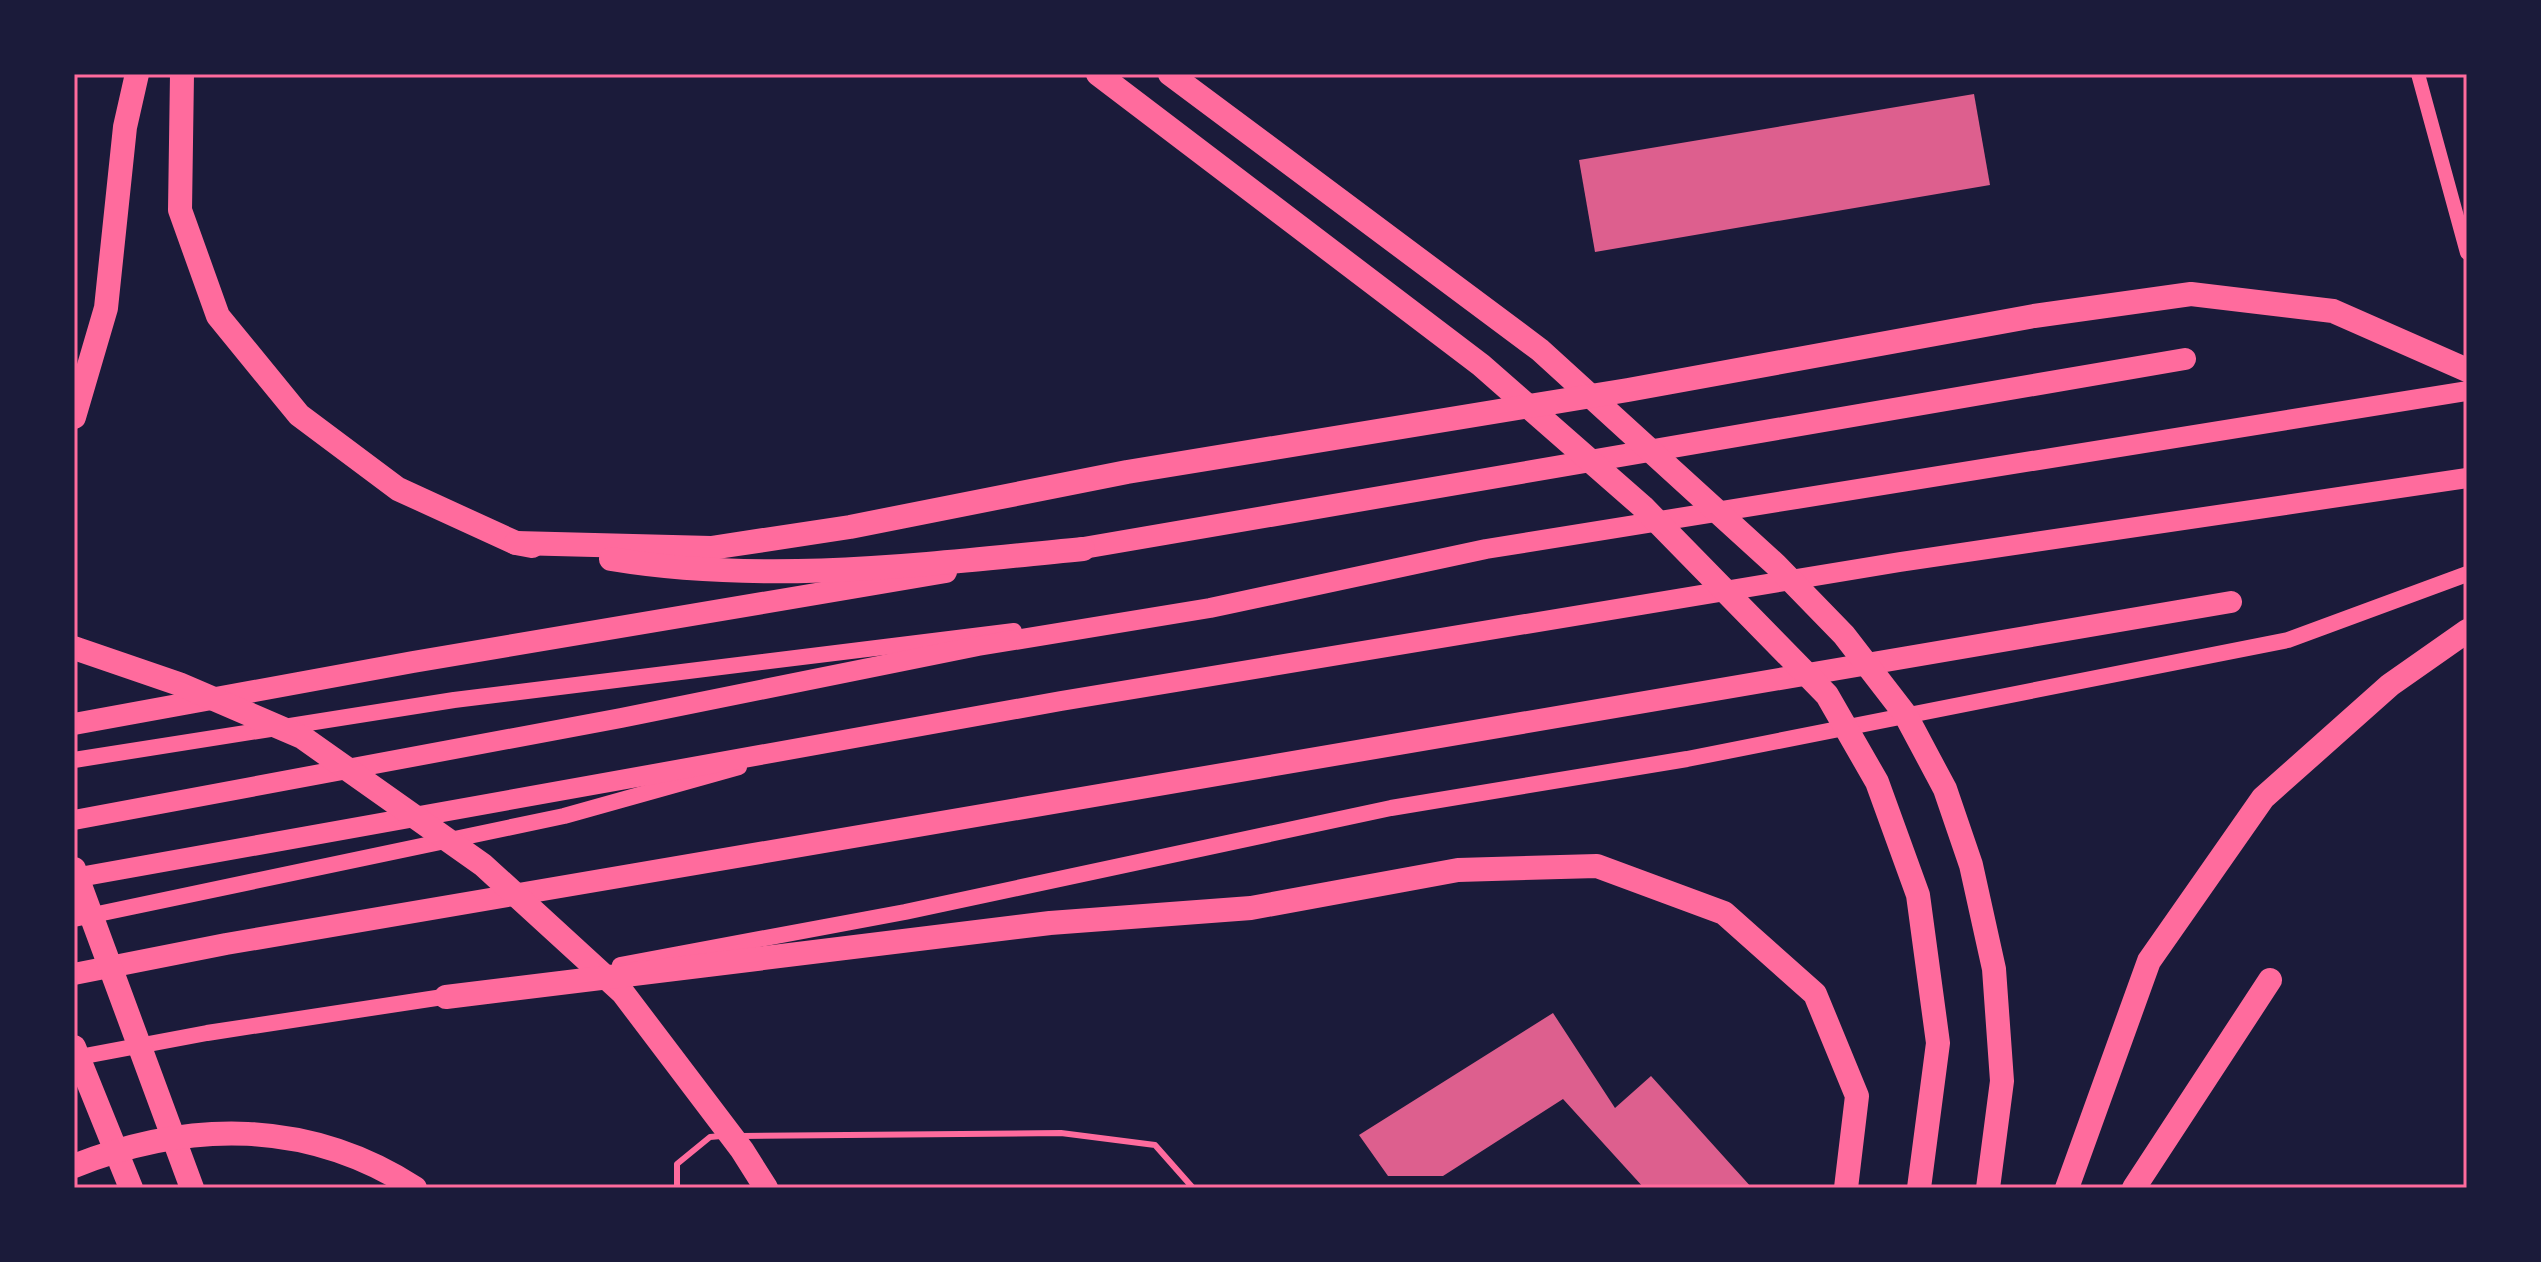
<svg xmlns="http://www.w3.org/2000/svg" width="2541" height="1262" font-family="'PT Sans',sans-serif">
  <rect width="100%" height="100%" fill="#1b1b3a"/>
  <!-- building -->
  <g fill="#dd5f8e">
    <polygon points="1974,94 1990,185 1595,252 1579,160"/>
    <polygon points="1553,1013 1615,1108 1651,1076 1752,1188 1644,1188 1563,1099 1443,1176 1388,1176 1359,1135"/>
  </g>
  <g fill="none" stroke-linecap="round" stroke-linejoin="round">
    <!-- service -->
    <g stroke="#ff6b9d" stroke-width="6">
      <polyline points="741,1136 1061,1133 1155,1145 1193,1188"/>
      <polyline points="677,1188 677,1164 710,1137 721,1136"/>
      <polyline points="1531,1188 1534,1188"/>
    </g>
    <!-- tertiary -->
    <polyline stroke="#ff6b9d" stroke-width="14" points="2418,74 2467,253"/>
    <!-- secondary -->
    <g stroke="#ff6b9d" stroke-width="16">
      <polyline points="74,760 454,700 1014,631"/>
      <polyline points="74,919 564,816 739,767"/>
      <polyline points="620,965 905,912 1391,808 1687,759 2288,640 2467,574"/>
      <polyline points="74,1058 207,1033 456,995"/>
    </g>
    <!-- primary -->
    <g stroke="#ff6b9d" stroke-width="20">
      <polyline points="74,820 621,718 978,646 1210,608 1486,549 2467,391"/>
      <polyline points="74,878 1061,701 1900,562 2467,478"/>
    </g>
    <!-- trunk -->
    <g stroke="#ff6b9d" stroke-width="22">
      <polyline points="1066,551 2185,359"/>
      <polyline points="74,724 413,662 946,572"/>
      <polyline points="74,974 226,944 2231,602"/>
    </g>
    <!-- motorway -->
    <g stroke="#ff6b9d" stroke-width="24">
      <polyline points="182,74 180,210 218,316 299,415 398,489 516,543 532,546"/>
      <polyline points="1098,74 1481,365 1643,507 1827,695 1877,782 1918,895 1938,1043 1919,1188"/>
      <polyline points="1170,74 1540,350 1776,565 1844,635 1905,714 1945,789 1971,865 1994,969 2002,1081 1988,1188"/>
      <polyline points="74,417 106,308 125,127 137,74"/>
      <polyline points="516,543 711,548 850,527 1127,472 1628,390 2034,316 2191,294 2333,311 2467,370"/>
      <path d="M611,559C767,585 927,564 1083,549"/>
      <polyline points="74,648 179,684 302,737 483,865 623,993 742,1150 766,1188"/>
      <polyline points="74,869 192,1188"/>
      <polyline points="446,997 1050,923 1251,908 1458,870 1597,866 1724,913 1815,994 1857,1096 1846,1188"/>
      <polyline points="74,1047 131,1188"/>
      <path d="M74,1166C189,1120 308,1119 415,1188"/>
      <polyline points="2067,1188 2149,961 2263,798 2390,685 2467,631"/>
      <polyline points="2134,1188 2270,980"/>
    </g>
  </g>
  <!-- border -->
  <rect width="2541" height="1262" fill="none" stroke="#1b1b3a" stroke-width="152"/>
  <rect x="76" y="76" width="2389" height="1110" fill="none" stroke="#ff6b9d" stroke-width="3"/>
</svg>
